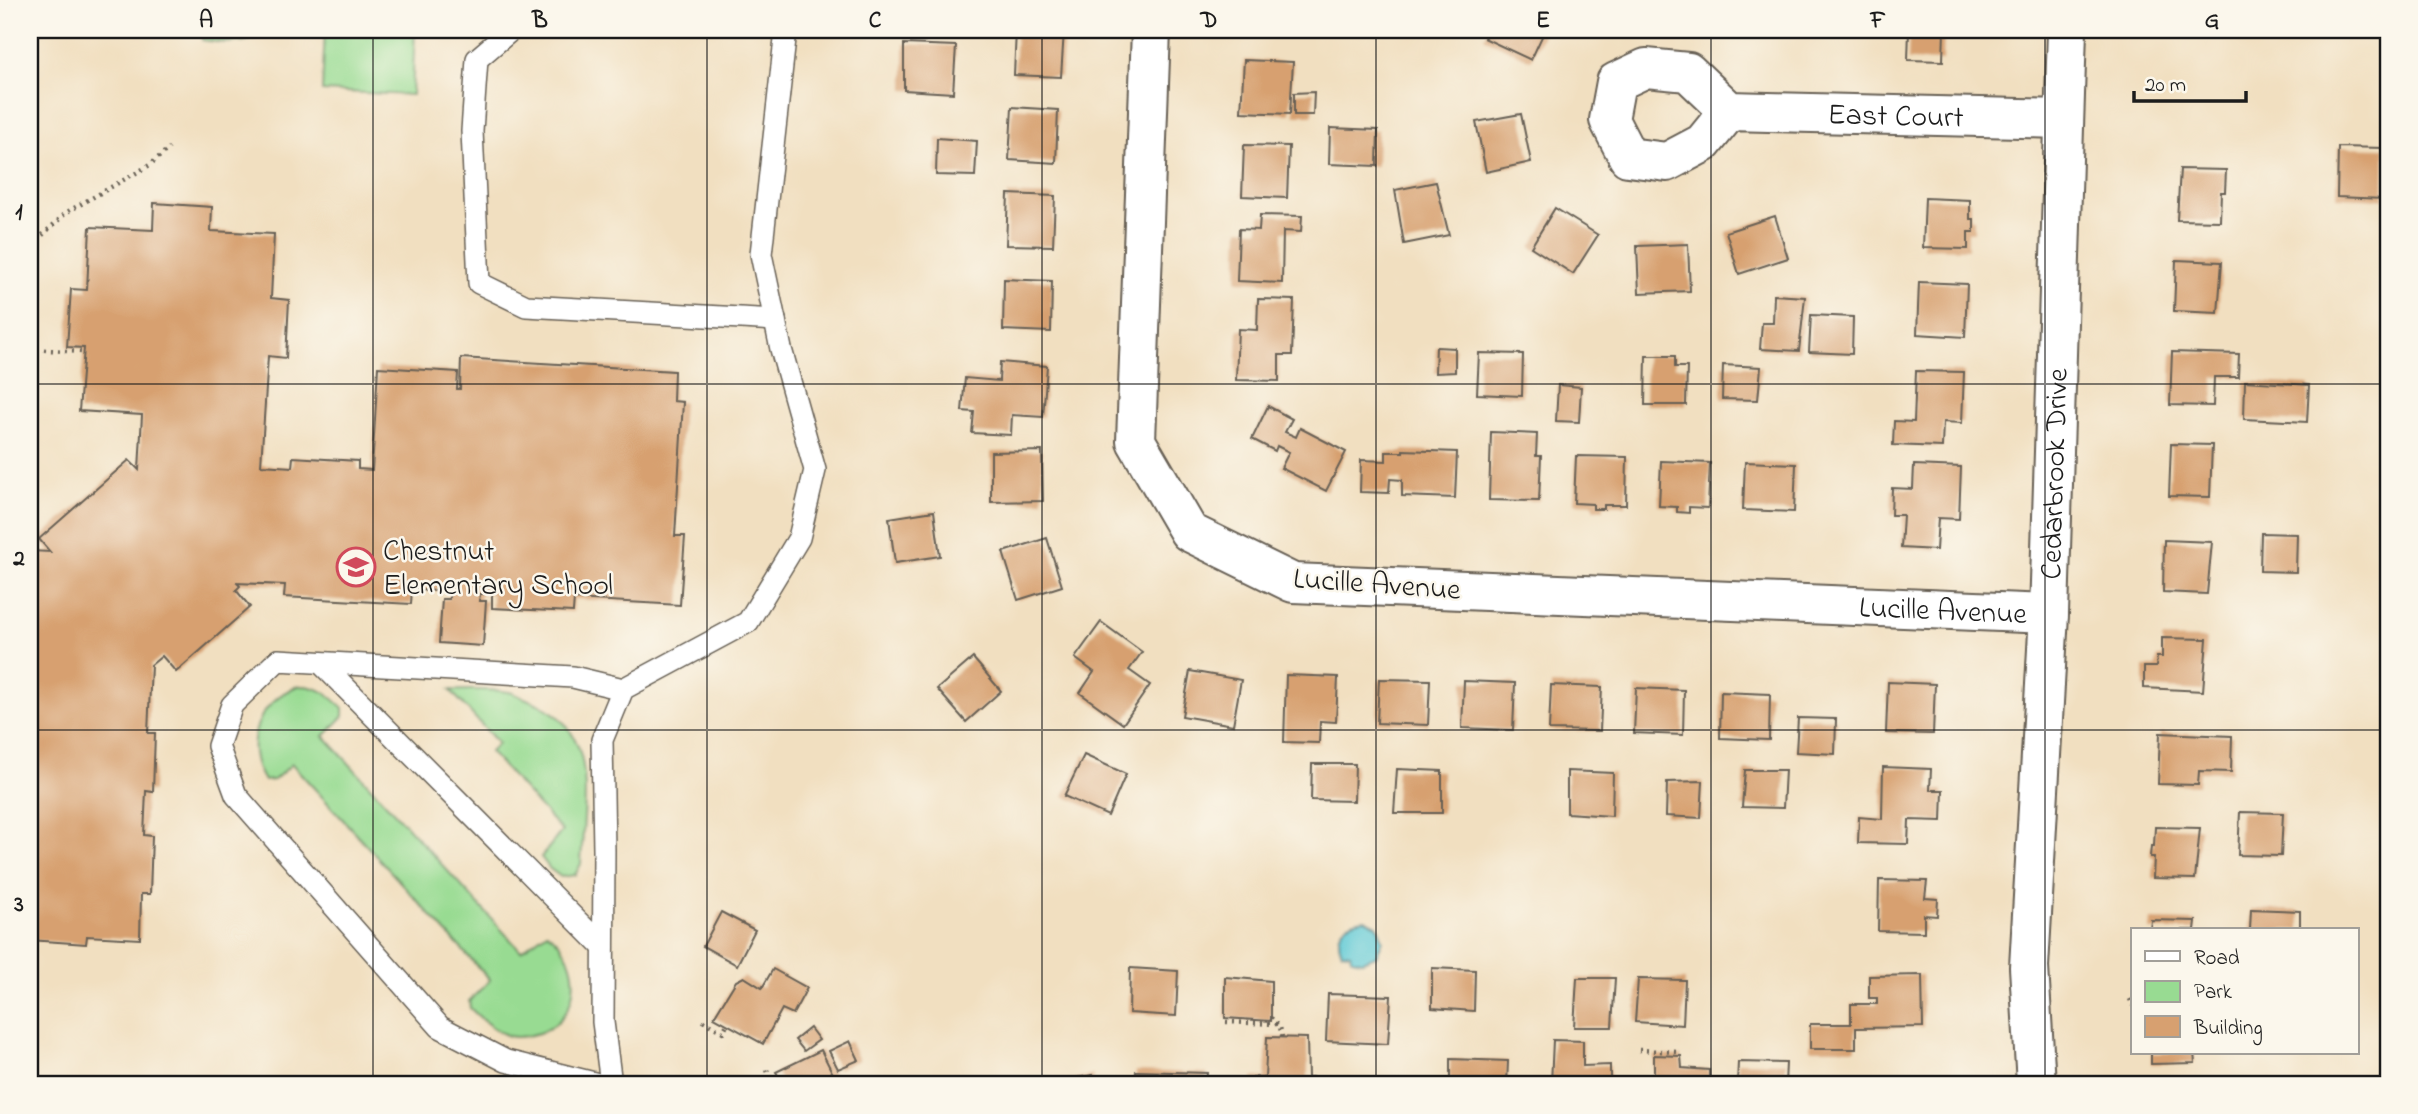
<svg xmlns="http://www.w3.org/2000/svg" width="2418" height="1114" font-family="'Indie Flower',sans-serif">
  <rect width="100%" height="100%" fill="#fbf7ec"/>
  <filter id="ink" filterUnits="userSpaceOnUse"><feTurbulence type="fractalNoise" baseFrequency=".0143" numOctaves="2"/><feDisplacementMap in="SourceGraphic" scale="14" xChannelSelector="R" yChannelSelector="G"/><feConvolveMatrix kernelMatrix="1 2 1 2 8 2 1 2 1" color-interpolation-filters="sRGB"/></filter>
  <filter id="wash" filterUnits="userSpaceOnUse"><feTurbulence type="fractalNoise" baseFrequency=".00686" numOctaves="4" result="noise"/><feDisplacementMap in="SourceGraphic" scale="28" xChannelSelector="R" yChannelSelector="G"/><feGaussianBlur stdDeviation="1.57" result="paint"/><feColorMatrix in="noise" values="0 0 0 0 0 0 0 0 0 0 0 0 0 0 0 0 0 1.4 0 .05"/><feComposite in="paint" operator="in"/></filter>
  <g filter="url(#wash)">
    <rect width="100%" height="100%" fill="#f1dfc0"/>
    <!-- green -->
    <g fill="#98db92" stroke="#5a7c57" stroke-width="2">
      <path d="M202,30H269C250,45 226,44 202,40Z"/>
      <polygon points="325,30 415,30 412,95 322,91"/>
      <path d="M298,686C318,685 330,695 343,708V717L324,736L521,951L547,932C587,959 582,1026 531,1035C523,1037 517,1038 509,1036C494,1031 481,1019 470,1008L469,1001L490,980L292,764L274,780L264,781C241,744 258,701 298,686Z"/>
      <path d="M450,690C468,691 491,688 509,692C517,694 526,699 534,702C602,730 583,805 581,864L575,875L561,877L550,869L541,857L562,831L490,752L498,743Z"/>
    </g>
    <!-- water -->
    <path fill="#5dc9d5" stroke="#3c7278" stroke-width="2" d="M1365,919L1377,925L1383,940L1376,956L1362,961L1352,959L1351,953L1342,952C1333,932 1346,921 1365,919Z"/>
    <g id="blocks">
      <!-- building -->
      <g fill="#d7a070">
        <polygon points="1016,30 1064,30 1061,77 1014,75"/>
        <polygon points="1488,30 1545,30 1531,60 1484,38"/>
        <polygon points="1909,30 1944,30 1943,61 1908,60"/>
        <polygon points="904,44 956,46 953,93 904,90"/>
        <polygon points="1244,60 1293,62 1290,114 1241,112"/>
        <polygon points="1314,92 1313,115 1294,115 1294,93"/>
        <polygon points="1012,107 1058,110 1056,163 1009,160"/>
        <polygon points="1521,114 1531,162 1486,172 1476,122"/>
        <polygon points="1330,128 1378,130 1377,166 1329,164"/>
        <polygon points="937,138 977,141 975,176 936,175"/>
        <polygon points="1244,145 1289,146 1287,198 1242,196"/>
        <polygon points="2338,147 2385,148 2384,199 2337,197"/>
        <polygon points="2180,169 2226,170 2225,192 2221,192 2220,221 2177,220"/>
        <polygon points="1436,182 1449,235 1404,244 1395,190"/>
        <polygon points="1008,194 1055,196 1053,246 1006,245"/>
        <polygon points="1925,198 1970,200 1970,219 1974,219 1974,232 1968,232 1968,249 1923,248"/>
        <polygon points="154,203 212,207 211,231 274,234 271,298 289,300 286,358 268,356 261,465 292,467 293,457 358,461 358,469 372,470 378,367 458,372 457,389 460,389 461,358 674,371 673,401 683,402 675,536 685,536 680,605 574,599 573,612 492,608 492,594 480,594 479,601 486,601 483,646 439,643 442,599 449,599 449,592 412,589 411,604 284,597 285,585 237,583 240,586 236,590 250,607 176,672 162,656 151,665 148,733 155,733 153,792 146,791 144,835 152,836 150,894 141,894 140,939 87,936 86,944 30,940 30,706 32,671 30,671 30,551 50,552 39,539 129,460 139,470 142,415 79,411 84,348 67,347 71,289 87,290 90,227 153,230"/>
        <polygon points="1555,208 1598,235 1573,274 1531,247"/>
        <polygon points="1260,215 1302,216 1301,232 1283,231 1282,283 1237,281 1239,229 1259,230"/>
        <polygon points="1775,216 1788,258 1739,274 1726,232"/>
        <polygon points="1688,244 1690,291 1639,293 1637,246"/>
        <polygon points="2176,260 2222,262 2218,313 2174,311"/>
        <polygon points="1004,279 1052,281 1051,332 1003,330"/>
        <polygon points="1919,282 1967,284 1965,337 1917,334"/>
        <polygon points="1774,295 1805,297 1799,351 1760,349 1762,323 1773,323"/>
        <polygon points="1258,299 1294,300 1292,355 1279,355 1279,381 1236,380 1238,329 1257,330"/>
        <polygon points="1811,315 1853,317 1852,354 1809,352"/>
        <polygon points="1436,347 1455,348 1455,372 1435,373"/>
        <polygon points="2172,352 2239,354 2238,377 2214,377 2213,406 2170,405"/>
        <polygon points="1479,353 1523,354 1522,396 1477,394"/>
        <polygon points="1646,356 1675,356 1675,367 1687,367 1686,405 1645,405"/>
        <polygon points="1000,362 1047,366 1043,417 1012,415 1011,435 972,433 974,412 962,411 965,378 999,381"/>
        <polygon points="1723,365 1761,367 1758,400 1722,399"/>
        <polygon points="1916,371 1964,372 1962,423 1943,422 1942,447 1893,445 1894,421 1914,422"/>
        <polygon points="2245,381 2309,385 2307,422 2244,419"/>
        <polygon points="1558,385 1581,387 1579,422 1556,421"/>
        <polygon points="1268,406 1292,419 1285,432 1296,437 1300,428 1346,452 1326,491 1281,468 1289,452 1277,446 1275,451 1252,439"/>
        <polygon points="1491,432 1537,434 1536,456 1541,456 1539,501 1489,500"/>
        <polygon points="2171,444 2212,445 2210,497 2169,496"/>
        <polygon points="1403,450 1457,452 1455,498 1402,496 1402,480 1390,479 1389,493 1360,492 1361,460 1386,461 1386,452 1403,452"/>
        <polygon points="1042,451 1043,501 991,502 991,452"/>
        <polygon points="1576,456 1627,457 1626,505 1604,505 1604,509 1593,509 1593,504 1574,503"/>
        <polygon points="1661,461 1710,463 1708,508 1689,507 1689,513 1677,512 1677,507 1659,506"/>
        <polygon points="1745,462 1796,464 1794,512 1743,510"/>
        <polygon points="1914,465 1961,467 1959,519 1938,518 1936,550 1901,548 1903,515 1891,515 1892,488 1913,489"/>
        <polygon points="934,511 940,556 895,563 889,518"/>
        <polygon points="2261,533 2297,534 2296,572 2260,571"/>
        <polygon points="1047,538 1062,586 1018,600 1003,552"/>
        <polygon points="2164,540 2212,542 2207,594 2163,592"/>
        <polygon points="1101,622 1142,652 1129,670 1150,685 1123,724 1080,693 1094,672 1075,658"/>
        <polygon points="2162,638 2207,639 2203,691 2144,688 2144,667 2156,667 2157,657 2162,657"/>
        <polygon points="973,658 1001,691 966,722 937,689"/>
        <polygon points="1190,671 1241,680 1233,725 1182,716"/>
        <polygon points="1286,675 1338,677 1336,722 1320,721 1319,743 1284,742"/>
        <polygon points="1379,679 1430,680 1428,725 1377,723"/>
        <polygon points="1464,681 1515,683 1513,730 1462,728"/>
        <polygon points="1888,682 1935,684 1933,734 1886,733"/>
        <polygon points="1551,685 1602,687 1600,731 1549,730"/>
        <polygon points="1636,688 1684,690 1683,735 1634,733"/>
        <polygon points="1721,692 1770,694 1769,740 1720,738"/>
        <polygon points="1798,718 1836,719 1835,754 1796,752"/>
        <polygon points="2160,733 2232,736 2231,772 2199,771 2198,785 2158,784"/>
        <polygon points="1084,755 1126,774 1108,816 1064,796"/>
        <polygon points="1312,764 1355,764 1354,801 1311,800"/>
        <polygon points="1883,767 1931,769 1930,790 1943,790 1942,821 1909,820 1908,844 1858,843 1859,817 1882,819"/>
        <polygon points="1397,769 1442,771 1442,813 1394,813"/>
        <polygon points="1745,770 1785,770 1783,808 1742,807"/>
        <polygon points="1567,771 1613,773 1612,816 1567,813"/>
        <polygon points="1703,781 1701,818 1666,816 1667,782"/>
        <polygon points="2240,812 2283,813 2281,856 2238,855"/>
        <polygon points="2155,827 2200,828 2195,879 2153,878 2154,857 2150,857 2151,846 2154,846"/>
        <polygon points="1879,880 1927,881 1925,898 1938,899 1937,916 1924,915 1924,932 1878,931"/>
        <polygon points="2251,909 2300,911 2300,930 2250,930"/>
        <polygon points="721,912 755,930 737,965 703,946"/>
        <polygon points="2151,920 2196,921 2195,930 2150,930"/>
        <polygon points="1130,968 1178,971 1176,1016 1129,1013"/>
        <polygon points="1432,968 1475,970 1474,1011 1432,1008"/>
        <polygon points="773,969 807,988 793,1014 782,1009 763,1044 714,1017 736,981 744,977 762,988"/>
        <polygon points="1922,975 1923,1027 1856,1028 1856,1049 1810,1049 1810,1024 1851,1024 1851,1004 1877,1004 1877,998 1869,998 1869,976"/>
        <polygon points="1225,977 1271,981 1271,1021 1225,1018"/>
        <polygon points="1577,978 1615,978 1612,1027 1574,1027"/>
        <polygon points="1638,979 1685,980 1683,1025 1635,1022"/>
        <polygon points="1328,994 1391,996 1388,1044 1326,1041"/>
        <polygon points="810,1028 819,1040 804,1051 795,1040"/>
        <polygon points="1267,1037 1307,1038 1308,1077 1312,1077 1312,1084 1253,1084 1253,1077 1265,1078"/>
        <polygon points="1553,1040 1583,1041 1583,1066 1610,1065 1610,1084 1551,1084"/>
        <polygon points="850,1041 859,1060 838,1069 829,1051"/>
        <polygon points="821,1050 838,1084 783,1084 776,1072"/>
        <polygon points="2151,1053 2194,1053 2195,1063 2151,1064"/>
        <polygon points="1654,1055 1681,1056 1682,1068 1709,1070 1709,1084 1640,1084 1640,1077 1654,1077"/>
        <polygon points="1450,1059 1508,1061 1507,1084 1450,1084"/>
        <polygon points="1738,1062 1786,1063 1785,1084 1737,1084"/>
        <polygon points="1136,1071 1207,1073 1206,1084 1135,1084"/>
        <polygon points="1093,1075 1094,1084 1051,1084 1051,1083"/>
        <rect x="1338" y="1082" width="72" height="2"/>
      </g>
    </g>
  </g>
  <g filter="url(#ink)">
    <use href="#blocks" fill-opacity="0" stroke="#676055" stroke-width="2"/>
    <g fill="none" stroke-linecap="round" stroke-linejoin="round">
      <defs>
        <g id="service">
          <polyline points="511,30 477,59 472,131 479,283 526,306 775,320"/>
          <polyline points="321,663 603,947"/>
          <polyline points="598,1084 506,1061 440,1027 236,795 218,746 232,705 278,660 573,677 623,689"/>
          <polyline points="611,1084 603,1022 604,850 602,740 623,689 748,622 799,538 815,470 781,349 761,254 786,30"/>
        </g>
        <g id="minor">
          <path id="s1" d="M1151,30L1136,441L1189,532L1293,583L2049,614"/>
          <path id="s2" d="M1729,111L1703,143L1667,162L1628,157L1609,120L1616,82L1646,68L1688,72L1729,111L2064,119"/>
          <path id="s3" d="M2036,1084L2029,967L2049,614L2067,30"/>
        </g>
      </defs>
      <!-- service casing -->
      <use href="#service" stroke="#676055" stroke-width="24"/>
      <!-- minor casing -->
      <use href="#minor" stroke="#676055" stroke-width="42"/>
      <!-- path -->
      <g stroke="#676055" stroke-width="4.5" stroke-dasharray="2 5" stroke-linecap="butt">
        <polyline points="30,259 34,243 67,212 150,165 169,148"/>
        <polyline points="30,349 83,352"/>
        <polyline points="2130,999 2133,1006"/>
        <polyline points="1271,1018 1280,1027 1282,1037"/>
        <polyline points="703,1021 723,1032 727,1024"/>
        <polyline points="1226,1022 1277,1024"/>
        <polyline points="1639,1050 1677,1052"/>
        <polyline points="767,1070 773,1084"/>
      </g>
      <!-- service -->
      <use href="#service" stroke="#fff" stroke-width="21"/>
      <!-- minor -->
      <use href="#minor" stroke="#fff" stroke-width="38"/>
    </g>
  </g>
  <!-- grid -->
  <path fill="none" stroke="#1c1c1c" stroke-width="2" stroke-opacity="0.55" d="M373,30V1084M707,30V1084M1042,30V1084M1376,30V1084M1711,30V1084M2045,30V1084M30,384H2388M30,730H2388"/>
  <!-- icons -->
  <defs>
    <symbol id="school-ring" viewBox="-11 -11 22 22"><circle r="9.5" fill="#fbf7ec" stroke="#d1495b" stroke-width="1.5"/><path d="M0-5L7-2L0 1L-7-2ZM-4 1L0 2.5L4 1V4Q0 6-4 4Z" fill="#d1495b"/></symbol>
  </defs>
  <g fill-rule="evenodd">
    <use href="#school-ring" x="334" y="545" width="44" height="44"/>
  </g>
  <g text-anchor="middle" stroke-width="5" stroke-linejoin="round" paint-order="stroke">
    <!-- street labels -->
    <g font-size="30" fill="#1c1c1c" stroke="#fbf7ec">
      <text dy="10" stroke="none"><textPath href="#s2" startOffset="500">East Court</textPath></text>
      <text dy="10" stroke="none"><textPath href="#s3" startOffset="611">Cedarbrook Drive</textPath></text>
      <text transform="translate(1377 583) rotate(4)" y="10">Lucille Avenue</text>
      <text dy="10" stroke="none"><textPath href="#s1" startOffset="1283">Lucille Avenue</textPath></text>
    </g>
    <!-- poi labels -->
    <g font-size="30" fill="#1c1c1c" stroke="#fbf7ec" text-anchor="start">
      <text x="383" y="560">Chestnut<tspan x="383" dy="34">Elementary School</tspan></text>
    </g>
  </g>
  <!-- margin -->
  <rect width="2418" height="1114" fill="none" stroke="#fbf7ec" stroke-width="77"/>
  <!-- legend -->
  <rect x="2131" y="928" width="228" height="126" fill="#fbf7ec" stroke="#a29f99" stroke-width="2"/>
  <rect x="2145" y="951" width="35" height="10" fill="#ffffff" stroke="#a29f99" stroke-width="2"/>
  <text x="2194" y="964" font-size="21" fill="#1c1c1c">Road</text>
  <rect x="2145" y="981" width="35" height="21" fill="#98db92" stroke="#a29f99" stroke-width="2"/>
  <text x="2194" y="998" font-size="21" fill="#1c1c1c">Park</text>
  <rect x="2145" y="1016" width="35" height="21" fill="#d7a070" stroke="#a29f99" stroke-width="2"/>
  <text x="2194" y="1034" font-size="21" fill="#1c1c1c">Building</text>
  <!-- scale -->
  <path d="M2134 91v10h112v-10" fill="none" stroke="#1c1c1c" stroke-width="3.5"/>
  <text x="2145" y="91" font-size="21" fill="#1c1c1c" stroke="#fbf7ec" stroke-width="5" paint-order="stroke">20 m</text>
  <rect x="38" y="38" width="2342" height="1038" fill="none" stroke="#1c1c1c" stroke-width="2.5"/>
  <g font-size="23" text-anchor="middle" font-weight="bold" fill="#1c1c1c">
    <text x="206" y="27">A</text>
    <text x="540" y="27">B</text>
    <text x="875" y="27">C</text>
    <text x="1209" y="27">D</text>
    <text x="1543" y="27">E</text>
    <text x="1878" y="27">F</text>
    <text x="2212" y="27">G</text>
    <text x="19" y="219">1</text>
    <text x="19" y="565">2</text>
    <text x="19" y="911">3</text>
  </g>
</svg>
